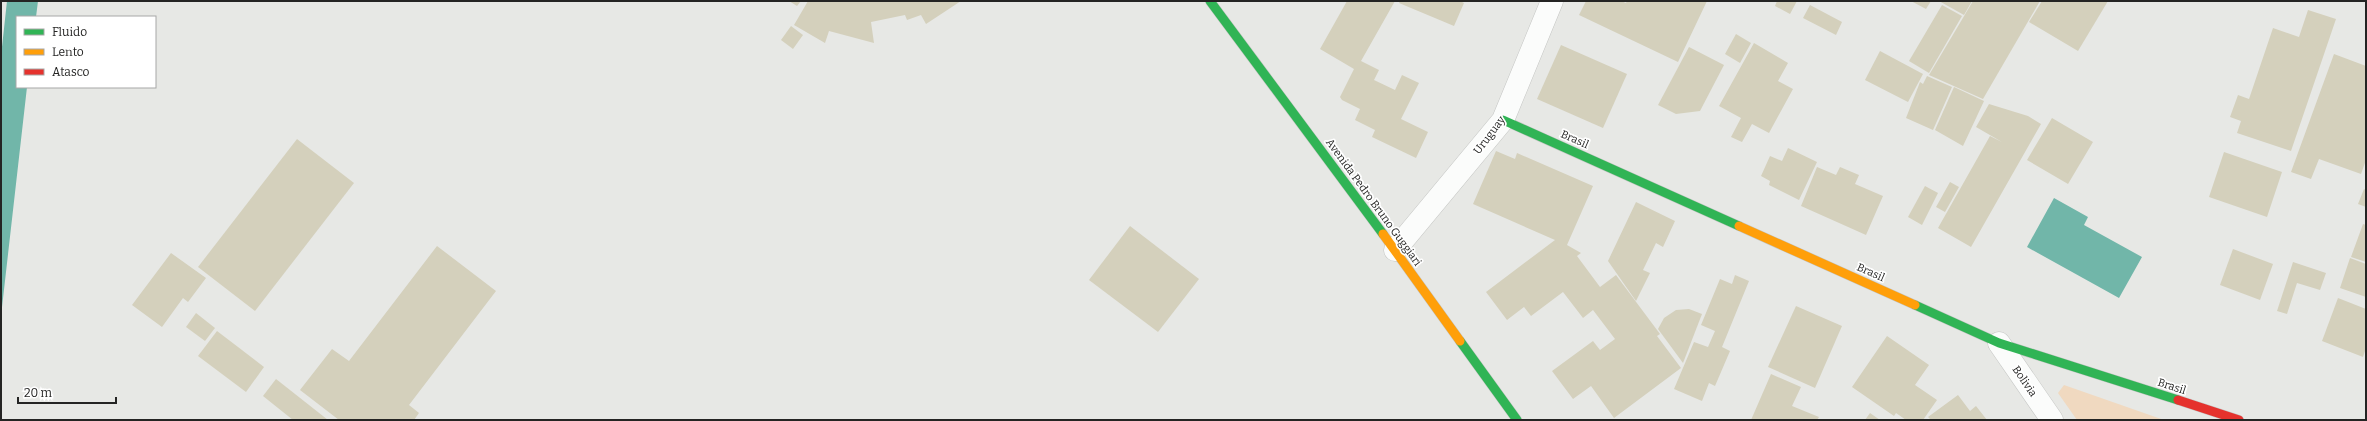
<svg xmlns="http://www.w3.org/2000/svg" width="2367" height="421" font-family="Bitter,serif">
  <rect width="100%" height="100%" fill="#e7e8e5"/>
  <!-- green -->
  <polygon fill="#f0d9c0" points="2064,385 2164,420 2077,420 2058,393"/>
  <!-- water -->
  <g fill="#71b6a9">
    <polygon points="7,1 38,1 36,17 17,17 17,87 27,87 1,316 1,56"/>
    <polygon points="2054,198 2088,217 2084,225 2142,257 2119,298 2027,247"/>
  </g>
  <!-- building -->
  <g fill="#d4d0bc">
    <polygon points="789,1 801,1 797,6"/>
    <polygon points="808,1 961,1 926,24 921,15 907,20 905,15 871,22 874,43 829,31 825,43 794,25"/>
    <polygon points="1347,1 1395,1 1361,61 1379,70 1374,80 1395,90 1402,75 1419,83 1401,119 1428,132 1416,158 1372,137 1375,130 1355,120 1360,109 1342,100 1340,97 1354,69 1320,49"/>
    <polygon points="1400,1 1460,1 1464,3 1454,26 1399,3"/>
    <polygon points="1586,1 1621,1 1626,3 1627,1 1707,1 1678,62 1579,15"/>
    <polygon points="1777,1 1797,1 1790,14 1775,6"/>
    <polygon points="1911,1 1931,1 1926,9"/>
    <polygon points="1939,1 1972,1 1964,15"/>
    <polygon points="1973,1 2040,1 1983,99 1929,75"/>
    <polygon points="2042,1 2108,1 2078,51 2029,22"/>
    <polygon points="1810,5 1842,22 1836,35 1803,18"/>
    <polygon points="1942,5 1962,16 1929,73 1909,61"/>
    <polygon points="2308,10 2336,19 2291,151 2237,133 2241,121 2230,117 2238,95 2249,99 2273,28 2299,37"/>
    <polygon points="791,26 803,35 793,49 781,40"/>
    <polygon points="1736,34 1751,43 1740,63 1725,54"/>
    <polygon points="1754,43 1788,63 1778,81 1793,89 1769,133 1752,124 1742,142 1731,137 1741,118 1719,106"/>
    <polygon points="1561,45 1627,74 1603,128 1537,99"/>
    <polygon points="1689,47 1724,65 1700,111 1676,114 1658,105"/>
    <polygon points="1880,51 1923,74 1908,102 1865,80"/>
    <polygon points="2334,54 2366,66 2366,160 2361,174 2319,159 2311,179 2291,172"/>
    <polygon points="1927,76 1952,87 1933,130 1906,118 1920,82 1923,84"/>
    <polygon points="1954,87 1984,101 1963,146 1935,130"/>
    <polygon points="1989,104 2028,116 2041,124 1971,247 1938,228 1990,136 2002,142 1976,127"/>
    <polygon points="2052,118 2093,142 2068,184 2027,160"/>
    <polygon points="297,139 354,183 255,311 198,267"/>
    <polygon points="1788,148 1817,162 1799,200 1769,185 1770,181 1761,176 1770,156 1782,161"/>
    <polygon points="1496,151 1515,159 1517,153 1593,186 1567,245 1581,253 1577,256 1600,287 1616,275 1660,334 1657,336 1681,368 1614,418 1591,386 1573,399 1552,371 1593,341 1600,350 1615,339 1593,310 1583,318 1563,292 1531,316 1524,307 1507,320 1486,292 1555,240 1473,204"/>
    <polygon points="2224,152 2282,172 2267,217 2209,197"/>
    <polygon points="1817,167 1836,175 1840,167 1859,175 1855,184 1883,196 1866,235 1801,206"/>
    <polygon points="1950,182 1959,187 1945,212 1936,207"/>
    <polygon points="1925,186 1938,193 1922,225 1908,217"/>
    <polygon points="2364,189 2366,190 2366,207 2358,204"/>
    <polygon points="1636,202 1675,221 1663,247 1656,243 1643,270 1650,273 1636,301 1608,261"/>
    <polygon points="2363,224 2366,225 2366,262 2351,257"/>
    <polygon points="1130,226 1199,279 1158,332 1089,280"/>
    <polygon points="437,246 496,291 409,405 419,413 414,420 339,420 300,390 332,349 349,361"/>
    <polygon points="2233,249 2273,264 2260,300 2220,285"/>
    <polygon points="171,253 206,278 188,302 183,298 162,327 132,305"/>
    <polygon points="2350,258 2366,264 2366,297 2340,288"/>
    <polygon points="2293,262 2326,273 2320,290 2297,283 2287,314 2277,311"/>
    <polygon points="1735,275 1749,281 1722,347 1730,351 1715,386 1709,383 1702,401 1674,389 1694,342 1708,347 1715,331 1701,325 1720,279 1732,284"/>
    <polygon points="2338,298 2366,309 2366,348 2363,357 2322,341"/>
    <polygon points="1796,306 1842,326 1815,388 1768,367"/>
    <polygon points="1689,309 1702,314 1683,363 1658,329 1664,318 1676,310"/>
    <polygon points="196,313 215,328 205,341 186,327"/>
    <polygon points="217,331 264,367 246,392 198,356"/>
    <polygon points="1887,336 1929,365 1915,385 1937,400 1923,420 1906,420 1896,413 1894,416 1852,387"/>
    <polygon points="1771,374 1801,387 1792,406 1819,417 1817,420 1751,420"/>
    <polygon points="276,379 328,420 293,420 263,396"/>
    <polygon points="1958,395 1970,411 1976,406 1987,420 1931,420 1928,417"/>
    <polygon points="1870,413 1880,420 1865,420"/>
  </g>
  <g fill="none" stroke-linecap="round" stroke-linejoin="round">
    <defs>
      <g id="street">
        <polyline points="1395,250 1503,120 1552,1"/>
        <polyline points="1999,343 2052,420"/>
      </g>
      <g id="fast">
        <polyline points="1210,1 1383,234"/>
        <polyline points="1503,120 1739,226"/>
        <polyline points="1915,305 1999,343 2178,400"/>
        <polyline points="1460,341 1517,420"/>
      </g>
      <g id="slow">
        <polyline points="1739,226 1915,305"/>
        <polyline points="1383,234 1460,341"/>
      </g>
      <polyline id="jam" points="2178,400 2239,420"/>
    </defs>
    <!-- street casing -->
    <use href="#street" stroke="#c4c5c3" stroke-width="23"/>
    <!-- fast casing -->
    <use href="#fast" stroke="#c4c5c3" stroke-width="10"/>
    <!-- slow casing -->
    <use href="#slow" stroke="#c4c5c3" stroke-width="10"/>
    <!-- jam casing -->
    <use href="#jam" stroke="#c4c5c3" stroke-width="10"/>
    <!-- street -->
    <use href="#street" stroke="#fbfcfb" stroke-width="22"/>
    <!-- fast -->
    <use href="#fast" stroke="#30b455" stroke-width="9"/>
    <!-- slow -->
    <use href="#slow" stroke="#ff9f0a" stroke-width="9"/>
    <!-- jam -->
    <use href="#jam" stroke="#e5322d" stroke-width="9"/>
  </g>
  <g text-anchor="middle" stroke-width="3.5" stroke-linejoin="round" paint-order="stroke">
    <!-- street labels -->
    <g font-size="11" fill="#242423" stroke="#fff">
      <text transform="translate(1489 135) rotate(-53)" y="4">Uruguay</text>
      <text transform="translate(1575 139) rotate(24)" y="4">Brasil</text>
      <text transform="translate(1374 202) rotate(54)" y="4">Avenida Pedro Bruno Guggiari</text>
      <text transform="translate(1871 272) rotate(24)" y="4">Brasil</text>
      <text transform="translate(2025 381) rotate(56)" y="4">Bolivia</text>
      <text transform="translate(2172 386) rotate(18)" y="4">Brasil</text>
    </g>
  </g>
  <!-- border -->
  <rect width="2367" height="421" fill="none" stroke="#242423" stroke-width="4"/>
  <!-- legend -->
  <rect x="16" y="16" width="140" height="72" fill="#ffffff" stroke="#a7a7a7"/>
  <rect x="24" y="29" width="20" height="6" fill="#30b455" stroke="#a7a7a7"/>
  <text x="52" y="36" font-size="12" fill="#242423">Fluido</text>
  <rect x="24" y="49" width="20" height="6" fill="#ff9f0a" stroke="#a7a7a7"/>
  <text x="52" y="56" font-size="12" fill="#242423">Lento</text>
  <rect x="24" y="69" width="20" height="6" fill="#e5322d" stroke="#a7a7a7"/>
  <text x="52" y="76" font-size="12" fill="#242423">Atasco</text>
  <!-- scale -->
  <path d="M18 397v6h98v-6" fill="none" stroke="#242423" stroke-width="2"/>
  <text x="24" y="397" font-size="12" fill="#242423" stroke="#ffffff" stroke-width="3" paint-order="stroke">20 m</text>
</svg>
